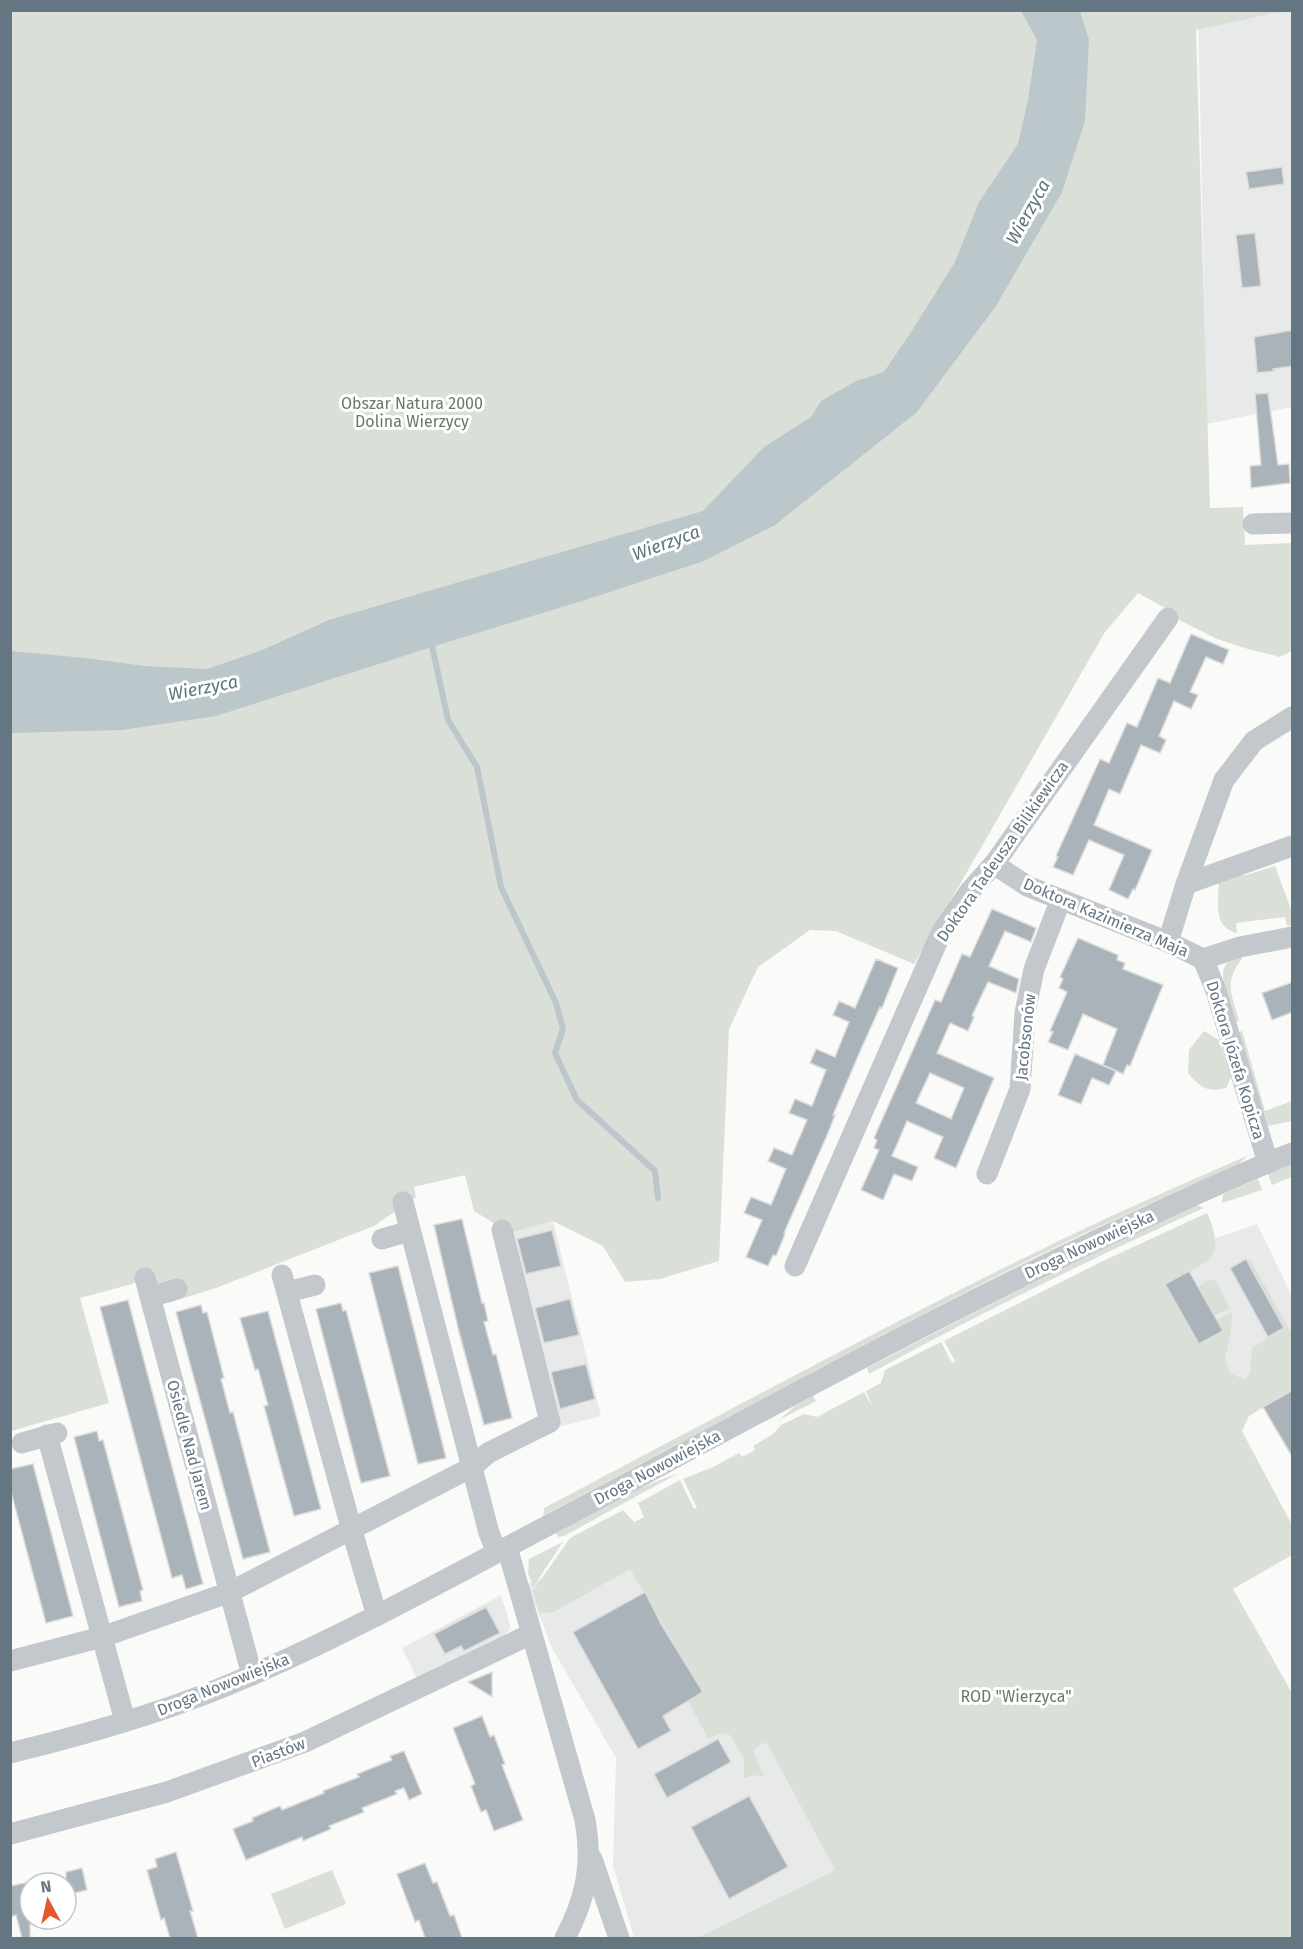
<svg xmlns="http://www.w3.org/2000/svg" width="1303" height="1949" font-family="'Fira Sans',sans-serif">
  <rect width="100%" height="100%" fill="#fafaf8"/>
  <!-- built -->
  <g fill="#e8e9e9">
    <polygon points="1198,11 1292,11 1292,407 1207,424"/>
    <polygon points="553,1221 601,1416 558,1427 510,1233"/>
    <polygon points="1257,1224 1292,1296 1292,1376 1231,1412 1149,1261"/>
    <polygon points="653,1533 835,1870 697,1938 634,1938 613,1865 616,1758 552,1648 527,1584"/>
    <polygon points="501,1595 511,1628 502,1639 417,1679 402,1648"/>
  </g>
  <!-- green -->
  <g fill="#dadfd7">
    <polygon points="10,11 1283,11 1196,30 1210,508 1243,507 1245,545 1292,543 1292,651 1280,657 1248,649 1217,639 1179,620 1169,610 1138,593 1105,632 914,964 836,931 810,930 758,967 729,1029 719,1261 660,1279 625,1282 603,1246 553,1221 510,1233 474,1211 465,1175 414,1187 416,1197 374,1226 216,1288 168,1303 142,1277 132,1284 80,1298 109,1403 11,1431"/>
    <path d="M1275,866L1292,912V925L1287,926L1285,917L1236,923L1237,933C1213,927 1218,903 1219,883L1227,874L1246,875Z"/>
    <path d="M1240,954L1242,959C1223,982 1232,995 1239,1021L1236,1022C1231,1009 1218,978 1225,966C1228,960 1234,957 1240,954Z"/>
    <path d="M1204,1031L1219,1040L1231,1077L1226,1088C1207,1093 1200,1087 1188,1073L1189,1050Z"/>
    <polygon points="1242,1031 1265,1111 1292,1101 1292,1121 1268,1126 1238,1032"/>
    <path d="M1247,1156L1239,1164C1170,1194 1101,1225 1033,1258C868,1341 706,1429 543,1516L544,1508C706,1423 867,1335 1032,1254C1103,1219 1175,1187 1247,1156Z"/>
    <polygon points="1292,1164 1292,1177 1272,1185 1268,1174"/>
    <polygon points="1258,1179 1262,1190 1222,1203 1223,1195 1227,1192"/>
    <path d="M1196,1205L1204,1208C1090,1259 979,1314 869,1374L867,1368C975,1311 1085,1256 1196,1205Z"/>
    <path d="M1207,1213C1212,1223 1219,1244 1213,1254C1207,1265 1177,1277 1165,1284L1199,1344L1217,1320L1232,1312L1231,1331L1225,1359L1230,1373L1245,1380L1250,1373L1252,1348L1284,1328L1246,1259L1251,1261L1292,1334V1390L1249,1416L1242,1431L1292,1525V1555L1233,1589L1292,1693V1938H697L835,1870L766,1742L753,1750L764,1777L754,1775L744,1778V1759L730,1735L724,1733L708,1738L688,1701L703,1692L630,1569L552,1613L539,1612L533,1591L570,1538L623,1510L634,1522L644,1517L638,1503L680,1480L694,1509L697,1508L683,1479L713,1467L739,1453L742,1457L755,1450L753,1446L773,1434L781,1425L804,1414L817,1417L864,1392L873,1408L866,1391L881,1383L885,1370L941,1342L952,1363L955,1361L944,1341L1107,1259Z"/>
    <polygon points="1209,1280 1213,1280 1216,1282 1230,1308 1214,1316 1198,1287"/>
    <polygon points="813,1396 816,1401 779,1420 795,1406"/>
    <polygon points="679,1473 564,1536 558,1537 556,1533 642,1487"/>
    <polygon points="563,1542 533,1587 528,1573 529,1559"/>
    <polygon points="332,1870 346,1904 285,1929 271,1894"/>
  </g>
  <!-- water -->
  <polygon fill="#bbc7cb" points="1021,11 1080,11 1089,40 1085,121 1062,192 996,306 917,412 775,525 704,561 585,600 438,645 216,716 122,730 11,733 11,651 85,658 145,666 207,669 260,651 329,620 703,511 764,447 811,417 821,401 856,381 884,372 913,329 955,262 979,202 1018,144 1028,100 1037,40"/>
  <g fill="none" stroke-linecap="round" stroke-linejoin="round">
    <!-- stream -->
    <polyline stroke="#bbc7cb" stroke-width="6" points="431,641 448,720 477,767 501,887 556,1003 563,1029 555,1053 577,1100 655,1171 658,1198"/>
  </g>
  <!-- building -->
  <g fill="#aab3b9" stroke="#dcdcda" stroke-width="1.5" fill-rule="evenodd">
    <polygon points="1282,167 1284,184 1249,189 1246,172"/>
    <polygon points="1255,233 1261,286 1242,288 1236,235"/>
    <polygon points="1293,330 1293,366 1273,369 1274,371 1257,373 1254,337"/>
    <polygon points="1268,393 1278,465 1289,464 1290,483 1251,488 1250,466 1261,465 1255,394"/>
    <polygon points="1191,634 1229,650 1223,664 1206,657 1190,692 1198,695 1191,709 1174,701 1159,736 1166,740 1160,753 1141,745 1120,794 1109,789 1094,825 1152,850 1135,890 1133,889 1128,899 1109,890 1124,855 1089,840 1073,875 1053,867 1058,857 1056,856 1100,759 1109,763 1127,723 1137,727 1158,678 1170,683"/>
    <path d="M992,909L1036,928L1031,942L1005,931L989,966L1019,979L1016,993L988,982L972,1016L974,1017L968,1031L950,1023L937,1053L994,1078L956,1168L934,1158L943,1137L907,1121L892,1156L918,1167L912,1181L894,1174L883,1200L861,1190L879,1150L874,1148L877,1140L874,1138L935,1000L941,1002L962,954L970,957ZM930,1073L964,1088L951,1119L916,1103Z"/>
    <polygon points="1078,938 1118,955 1117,960 1125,963 1123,969 1163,985 1130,1066 1127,1065 1123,1074 1103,1065 1117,1029 1101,1022 1083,1014 1068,1050 1048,1042 1053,1032 1050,1031 1067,992 1059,988 1063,979 1060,977"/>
    <polygon points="876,959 898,968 882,1008 880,1007 858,1056 833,1115 835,1115 828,1133 784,1233 785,1234 776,1256 773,1255 768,1266 746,1257 762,1220 744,1213 751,1197 771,1205 786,1169 768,1161 774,1148 792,1155 807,1120 789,1113 795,1099 812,1106 826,1070 810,1063 816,1049 835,1057 849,1022 833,1015 839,1001 855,1008"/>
    <polygon points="1293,982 1293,1012 1272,1020 1262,993"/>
    <polygon points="1075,1054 1116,1071 1109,1085 1092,1078 1081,1104 1058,1095"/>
    <polygon points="462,1219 482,1303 484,1303 488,1321 484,1322 493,1355 496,1354 512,1418 484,1425 458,1328 434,1225"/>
    <polygon points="552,1230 561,1266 526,1274 517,1239"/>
    <polygon points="1246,1259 1284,1328 1268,1337 1230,1268"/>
    <polygon points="398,1266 446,1458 418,1464 369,1273"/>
    <polygon points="1189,1271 1223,1331 1199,1344 1165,1284"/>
    <polygon points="570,1299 579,1335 544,1343 535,1308"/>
    <polygon points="128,1300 203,1584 186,1589 182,1575 172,1578 100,1307"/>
    <polygon points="341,1303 343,1311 346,1310 390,1476 361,1483 316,1309"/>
    <polygon points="201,1305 203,1313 207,1312 224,1378 221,1379 230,1413 233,1412 270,1552 243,1559 176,1312"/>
    <polygon points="268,1311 321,1509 294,1516 264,1406 268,1405 258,1369 255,1370 240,1318"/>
    <polygon points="586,1364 595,1399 560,1409 551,1372"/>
    <polygon points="1293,1390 1293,1458 1263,1407"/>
    <polygon points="97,1431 99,1441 103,1440 143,1590 140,1591 142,1601 119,1607 74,1437"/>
    <polygon points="33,1464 73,1616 46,1623 10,1488 10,1469"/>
    <polygon points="645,1592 661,1624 703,1692 663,1716 671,1731 638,1749 573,1632"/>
    <polygon points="486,1607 500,1633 464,1651 461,1646 445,1654 434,1634"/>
    <polygon points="492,1672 492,1697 468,1682"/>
    <polygon points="482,1716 490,1737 494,1735 505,1764 502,1765 523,1820 494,1831 486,1810 481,1812 471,1786 475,1784 453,1728"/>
    <polygon points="718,1739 731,1762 667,1798 654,1774"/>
    <polygon points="404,1751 422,1794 409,1800 404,1788 395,1791 397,1794 362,1808 364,1812 329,1826 331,1829 303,1841 302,1837 246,1860 233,1829 253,1821 252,1818 280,1806 282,1810 324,1793 323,1791 359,1777 357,1774 392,1760 390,1756"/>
    <polygon points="749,1796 788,1867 729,1899 691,1827"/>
    <polygon points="176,1852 193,1911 190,1911 198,1938 170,1938 164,1918 161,1920 147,1870 157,1867 155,1859"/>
    <polygon points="425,1863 433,1883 437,1882 450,1916 454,1915 462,1938 425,1938 419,1920 415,1922 397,1874"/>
    <polygon points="82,1868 87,1890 66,1895 66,1872"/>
    <polygon points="30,1882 30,1938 22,1938 16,1915 10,1917 10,1886"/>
  </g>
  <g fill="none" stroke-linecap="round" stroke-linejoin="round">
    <!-- minor -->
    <g stroke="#c3c8cc" stroke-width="21">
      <polyline points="1253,524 1292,523"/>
      <polyline points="994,864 1027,886 1168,942 1203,959 1240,947 1292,937"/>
      <polyline points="1186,884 1292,846"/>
      <polyline points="1168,942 1186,884 1224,780 1254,741 1292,717"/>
      <polyline points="1203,959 1215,988 1268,1163"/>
      <polyline points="987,1174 1020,1089 1025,1013 1034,969 1061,899"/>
      <polyline points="403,1202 489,1533 497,1552"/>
      <polyline points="382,1239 410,1231"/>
      <polyline points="795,1266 941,933 970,891 994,864 1168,618"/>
      <polyline points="282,1275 352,1531 377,1616"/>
      <polyline points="145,1278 252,1675"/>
      <polyline points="287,1292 315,1285"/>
      <polyline points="150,1297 177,1289"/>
      <polyline points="47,1435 125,1721"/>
      <polyline points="22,1443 57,1433"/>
      <path d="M507,1547L585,1820C593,1865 586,1898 565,1938"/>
      <polyline points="10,1661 102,1637 230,1592 472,1467 488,1453 550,1422 502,1230"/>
      <path d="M10,1753C93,1733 176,1709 254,1674C361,1627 463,1570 566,1516C746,1420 925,1321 1110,1234C1171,1206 1231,1177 1292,1153"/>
      <polyline points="10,1834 167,1792 305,1742 531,1634"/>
      <polyline points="592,1859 619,1938"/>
    </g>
  </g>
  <g text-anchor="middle" stroke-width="6" stroke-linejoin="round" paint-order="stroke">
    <!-- park labels -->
    <g font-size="16" fill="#687a64" stroke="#fff">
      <text x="412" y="409">Obszar Natura 2000<tspan x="412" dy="18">Dolina Wierzycy</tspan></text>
      <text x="1016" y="1702">ROD "Wierzyca"</text>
    </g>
    <!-- street labels -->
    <g font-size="16" fill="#657683" stroke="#fff">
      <text transform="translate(1002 851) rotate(-55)" y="6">Doktora Tadeusza Bilikiewicza</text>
      <text transform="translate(1106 917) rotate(23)" y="6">Doktora Kazimierza Maja</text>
      <text transform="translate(1025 1037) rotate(-84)" y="6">Jacobsonów</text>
      <text transform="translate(1236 1060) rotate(73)" y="6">Doktora Józefa Kopicza</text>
      <text transform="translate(1089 1244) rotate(-25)" y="6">Droga Nowowiejska</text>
      <text transform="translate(190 1445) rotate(75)" y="6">Osiedle Nad Jarem</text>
      <text transform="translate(657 1467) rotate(-28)" y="6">Droga Nowowiejska</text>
      <text transform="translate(223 1684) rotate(-22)" y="6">Droga Nowowiejska</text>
      <text transform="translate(278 1752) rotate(-21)" y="6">Piastów</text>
    </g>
    <!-- water labels -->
    <g font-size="18" font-style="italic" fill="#60757c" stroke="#fff">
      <text transform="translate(1028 212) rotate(-61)" y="6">Wierzyca</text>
      <text transform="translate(666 543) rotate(-20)" y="6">Wierzyca</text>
      <text transform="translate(203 688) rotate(-11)" y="6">Wierzyca</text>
    </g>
  </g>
  <!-- border -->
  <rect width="1303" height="1949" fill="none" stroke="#657683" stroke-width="24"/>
  <!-- north arrow -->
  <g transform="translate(48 1901) rotate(352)"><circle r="28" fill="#ffffff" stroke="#c1c8cd" stroke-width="1.5"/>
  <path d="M0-4.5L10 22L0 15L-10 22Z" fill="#e4572e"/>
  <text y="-9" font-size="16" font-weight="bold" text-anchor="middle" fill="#657683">N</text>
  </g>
</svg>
